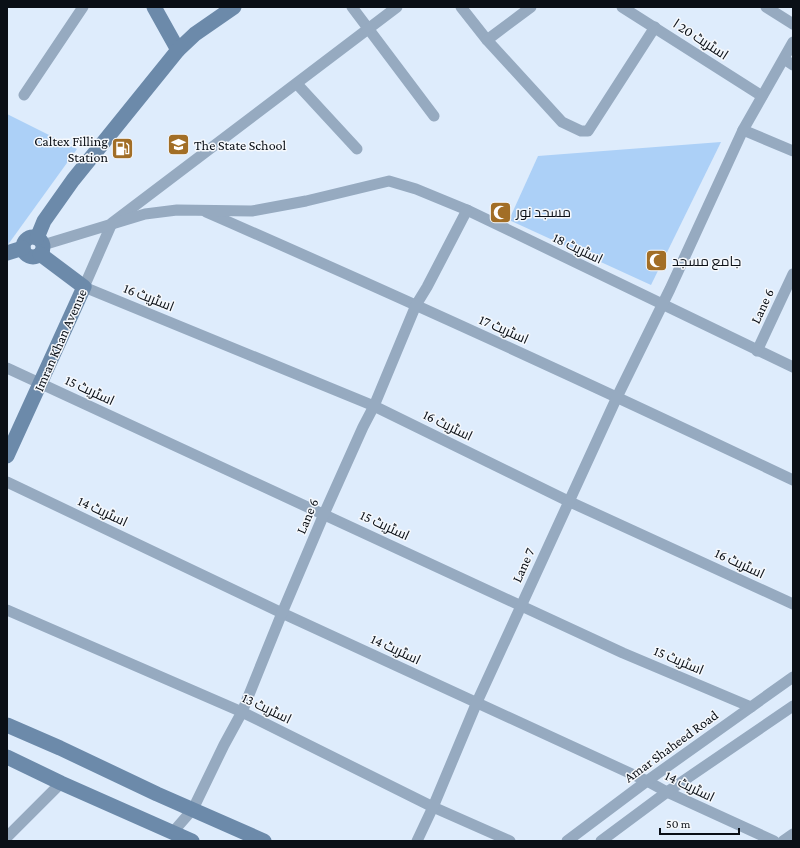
<svg xmlns="http://www.w3.org/2000/svg" width="800" height="848" font-family="'Crimson Pro',Cairo,serif">
  <rect width="100%" height="100%" fill="#deecfc"/>
  <!-- green -->
  <g fill="#acd0f7">
    <polygon points="7,114 77,149 7,246"/>
    <polygon points="721,142 651,285 509,220 538,156"/>
  </g>
  <g fill="none" stroke-linecap="round" stroke-linejoin="round">
    <!-- street -->
    <g stroke="#96aac0" stroke-width="11">
      <polyline points="352,7 434,116"/>
      <polyline points="397,7 112,223 84,287 374,406 568,501 793,604"/>
      <polyline points="461,7 487,40 562,122 581,131 588,131 655,27"/>
      <polyline points="622,7 762,96"/>
      <polyline points="766,7 793,24"/>
      <polyline points="487,40 531,7"/>
      <polyline points="784,59 793,65"/>
      <polyline points="297,84 357,149"/>
      <polyline points="24,95 83,7"/>
      <polyline points="743,130 793,151"/>
      <path d="M206,212C403,298 599,388 793,480"/>
      <polyline points="43,245 145,214 177,210 252,211 306,201 389,181 416,189 467,210 793,367"/>
      <polyline points="757,351 793,274"/>
      <polyline points="7,368 623,653 751,707"/>
      <polyline points="7,482 282,613 647,781 667,792 774,841"/>
      <polyline points="7,610 242,712 433,807 510,841"/>
      <polyline points="173,832 193,809 224,745 242,712 282,613 324,514 363,427 374,406 416,305 427,287 467,210"/>
      <polyline points="7,837 61,783"/>
      <polyline points="417,841 433,807 477,702 617,397 670,289 743,130 793,42"/>
      <polyline points="567,841 647,781 793,677"/>
      <polyline points="601,841 667,792 793,706"/>
      <polyline points="783,841 793,834"/>
    </g>
    <!-- secondary -->
    <g stroke="#6c8aaa" stroke-width="15">
      <polyline points="154,7 178,50"/>
      <circle cx="33" cy="247" r="10"/>
      <polyline points="37,238 44,221 73,180 178,50 195,34 234,7"/>
      <polyline points="7,253 23,248"/>
      <polyline points="7,456 84,287 40,254"/>
      <polyline points="7,725 60,748 157,794 264,841"/>
      <polyline points="7,757 61,783 192,841"/>
    </g>
  </g>
  <!-- icons -->
  <defs>
    <symbol id="school-square" viewBox="-11 -11 22 22"><rect x="-9" y="-9" width="18" height="18" rx="4" fill="#a26e26" stroke="#f5f8fc"/><path d="M0-5L7-2L0 1L-7-2ZM-4 1L0 2.5L4 1V4Q0 6-4 4Z" fill="#fff"/></symbol>
    <symbol id="fuel-square" viewBox="-11 -11 22 22"><rect x="-9" y="-9" width="18" height="18" rx="4" fill="#a26e26" stroke="#f5f8fc"/><path d="M-5.5-6h7V0h2V4h1.3V-2.5L3-4.5l.8-.8L6-3V5H2.5V1h-1V6h-7ZM-4.2-4.7v3.2H.2V-4.7Z" fill="#fff"/></symbol>
    <symbol id="mosque-square" viewBox="-11 -11 22 22"><rect x="-9" y="-9" width="18" height="18" rx="4" fill="#a26e26" stroke="#f5f8fc"/><path d="M3.5-4.9A6 6 0 1 0 3.5 4.9A5 5 0 1 1 3.5-4.9Z" fill="#fff"/></symbol>
  </defs>
  <g fill-rule="evenodd">
    <use href="#school-square" x="166" y="132" width="25" height="25"/>
    <use href="#fuel-square" x="110" y="136" width="25" height="25"/>
    <use href="#mosque-square" x="488" y="200" width="25" height="25"/>
    <use href="#mosque-square" x="644" y="248" width="25" height="25"/>
  </g>
  <g text-anchor="middle" stroke-width="3" stroke-linejoin="round" paint-order="stroke">
    <!-- street labels -->
    <g font-size="14" fill="#0a0f16" stroke="#f5f8fc">
      <text transform="translate(701 39) rotate(33)" y="5">اسٹریٹ 20 ا</text>
      <text transform="translate(578 248) rotate(26)" y="5">اسٹریٹ 18</text>
      <text transform="translate(149 297) rotate(22)" y="5">اسٹریٹ 16</text>
      <text transform="translate(762 306) rotate(-65)" y="5">Lane 6</text>
      <text transform="translate(504 329) rotate(24)" y="5">اسٹریٹ 17</text>
      <text transform="translate(60 340) rotate(-66)" y="5">Imran Khan Avenue</text>
      <text transform="translate(90 390) rotate(25)" y="5">اسٹریٹ 15</text>
      <text transform="translate(448 425) rotate(26)" y="5">اسٹریٹ 16</text>
      <text transform="translate(103 511) rotate(25)" y="5">اسٹریٹ 14</text>
      <text transform="translate(307 516) rotate(-67)" y="5">Lane 6</text>
      <text transform="translate(385 525) rotate(25)" y="5">اسٹریٹ 15</text>
      <text transform="translate(740 563) rotate(25)" y="5">اسٹریٹ 16</text>
      <text transform="translate(523 565) rotate(-66)" y="5">Lane 7</text>
      <text transform="translate(396 649) rotate(25)" y="5">اسٹریٹ 14</text>
      <text transform="translate(679 660) rotate(23)" y="5">اسٹریٹ 15</text>
      <text transform="translate(267 708) rotate(26)" y="5">اسٹریٹ 13</text>
      <text transform="translate(671 746) rotate(-36)" y="5">Amar Shaheed Road</text>
      <text transform="translate(690 786) rotate(26)" y="5">اسٹریٹ 14</text>
    </g>
    <!-- poi labels -->
    <g font-size="14" fill="#0a0f16" stroke="#f5f8fc" text-anchor="start">
      <text x="108" y="146" text-anchor="end">Caltex Filling<tspan x="108" dy="16">Station</tspan></text>
      <text x="194" y="150">The State School</text>
      <text x="516" y="217">مسجد نور</text>
      <text x="672" y="266">جامع مسجد</text>
    </g>
  </g>
  <!-- border -->
  <rect width="800" height="848" fill="none" stroke="#0a0f16" stroke-width="16"/>
  <!-- scale -->
  <path d="M660 828v6h79v-6" fill="none" stroke="#0a0f16" stroke-width="2"/>
  <text x="666" y="828" font-size="12" fill="#0a0f16" stroke="#f5f8fc" stroke-width="3" paint-order="stroke">50 m</text>
</svg>
